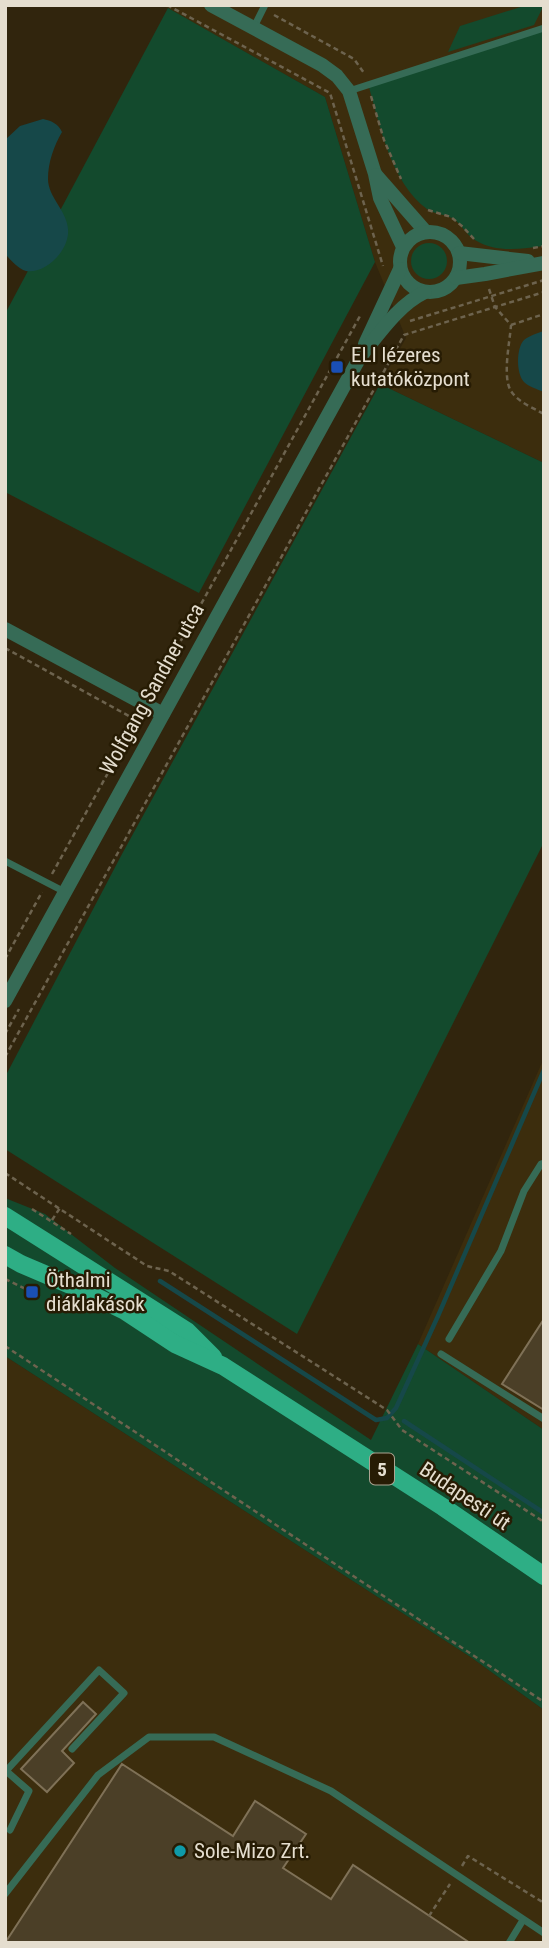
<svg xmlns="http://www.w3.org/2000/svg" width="549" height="1948" font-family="'Roboto Condensed',sans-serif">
  <rect width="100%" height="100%" fill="#31250d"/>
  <!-- built -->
  <g fill="#3c2d0d">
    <polygon points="162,5 544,5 544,463 380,384 406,338 375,262 325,97"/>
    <polygon points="544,1058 544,1430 418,1344"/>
    <polygon points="5,1356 472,1658 544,1710 544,1943 5,1943"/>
  </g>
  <!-- green -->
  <g fill="#134a2d">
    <polygon points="527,5 544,5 534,25 448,52 460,26"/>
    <polygon points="168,8 325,97 375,262 199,593 5,492 5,314"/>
    <path d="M544,28V246C521,249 495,253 475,240C466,235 462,224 452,218C444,214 434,214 427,209C391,183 380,125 368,84Z"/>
    <circle cx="429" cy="261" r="18"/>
    <polygon points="380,384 544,463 544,842 297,1334 5,1149 5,1077 122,854"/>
    <polygon points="5,1198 45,1214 115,1268 371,1440 418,1344 544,1430 544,1710 472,1658 5,1356"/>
  </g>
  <!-- water -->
  <g fill="#164849">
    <path d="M43,119C51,121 58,123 62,132C54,146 48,162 48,179C48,197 67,211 68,229C70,249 47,274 26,271C18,269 11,260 5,254V140L20,126Z"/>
    <path d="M544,331V392C537,389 529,387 524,382C516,374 516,348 524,340C529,336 537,333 544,331Z"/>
  </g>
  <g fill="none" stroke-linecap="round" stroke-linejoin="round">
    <!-- stream -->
    <g stroke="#164849" stroke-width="4.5">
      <polyline points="160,1281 376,1420 387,1418 396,1408 438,1316 544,1070"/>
      <polyline points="404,1421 544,1513"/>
    </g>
  </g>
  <!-- building -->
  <g fill="#4b3f27" stroke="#7f7157" stroke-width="2">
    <polygon points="544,1319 544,1410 502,1384"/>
    <polygon points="83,1702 96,1714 62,1751 74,1763 47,1792 21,1769"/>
    <polygon points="122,1764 233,1836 255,1801 306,1834 283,1868 331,1899 353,1865 470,1943 5,1943"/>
  </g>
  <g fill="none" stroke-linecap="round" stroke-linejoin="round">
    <!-- path -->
    <g stroke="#6d634e" stroke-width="2.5" stroke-dasharray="5 3.5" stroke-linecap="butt">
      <polyline points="167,5 330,93 383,266"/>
      <polyline points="274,15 354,59 364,73"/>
      <polyline points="371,96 384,140 401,179"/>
      <polyline points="428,210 451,217 463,227 474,239"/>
      <polyline points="533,248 544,246"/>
      <path d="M489,289L495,307L511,325C510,341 502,377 511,391C518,402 533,408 544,414"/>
      <polyline points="410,321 544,280"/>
      <polyline points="511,325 544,314"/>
      <polyline points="5,648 138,721"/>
      <polyline points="152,693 360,316"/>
      <polyline points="52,874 139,717"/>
      <polyline points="5,959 42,892"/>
      <polyline points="5,1034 19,1009"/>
      <polyline points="5,1057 404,335 544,292"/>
      <polyline points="5,1173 147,1266 169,1271 387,1410 402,1430 544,1522"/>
      <polyline points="32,1209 71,1234"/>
      <polyline points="52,1220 60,1208"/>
      <polyline points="5,1279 32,1292"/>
      <polyline points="5,1346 544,1702"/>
      <polyline points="462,1866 468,1856 544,1903"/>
      <polyline points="429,1916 450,1884"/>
    </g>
    <!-- lane -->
    <g stroke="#366b56" stroke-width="7">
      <polyline points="254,27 265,5"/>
      <polyline points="349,91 544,28"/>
      <polyline points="5,861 65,892"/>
      <polyline points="449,1339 501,1251 524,1191 541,1164 544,1163"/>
      <polyline points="441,1354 544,1419"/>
      <polyline points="5,1770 29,1791 10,1830"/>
      <polyline points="6,1771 99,1670 124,1693 72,1749"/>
      <polyline points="5,1894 98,1775 149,1737 214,1737 331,1791 544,1933"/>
      <polyline points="509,1943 523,1920"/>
    </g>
    <!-- street -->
    <g stroke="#366b56" stroke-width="14">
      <polyline points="211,5 322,65 337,76 349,91 375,174 380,198 403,247"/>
      <polyline points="376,175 426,232"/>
      <circle cx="430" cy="262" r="30"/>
      <polyline points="459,253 528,261"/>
      <polyline points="456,278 485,274 544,263"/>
      <polyline points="365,344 400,269"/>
      <polyline points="5,629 163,714"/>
      <path d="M5,1001L360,357C379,334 398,305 425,292"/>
    </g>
    <!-- primary -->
    <g stroke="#2eae85" stroke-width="18">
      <polyline points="5,1216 187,1331 213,1357"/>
      <polyline points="5,1255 21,1264 82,1290 125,1311 175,1344 223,1366 443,1507 544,1576"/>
    </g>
  </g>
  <!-- markers -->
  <g fill="#1a4fb4" stroke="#271c04" stroke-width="2.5">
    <rect x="330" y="360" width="14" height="14" rx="3.5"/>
    <rect x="25" y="1285" width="14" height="14" rx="3.5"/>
  </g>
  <circle fill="#0f9aa8" stroke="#271c04" stroke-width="2.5" cx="180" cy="1851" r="7"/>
  <g text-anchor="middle" stroke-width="5" stroke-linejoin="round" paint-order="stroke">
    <!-- shield labels -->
    <rect fill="#271c04" stroke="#aca492" stroke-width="2" x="370" y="1453.5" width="24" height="31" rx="5"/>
    <g font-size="19" font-weight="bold" fill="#e5decf">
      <text x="382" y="1476">5</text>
    </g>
    <!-- poi labels -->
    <g font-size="21" fill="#e5decf" stroke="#271c04" text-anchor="start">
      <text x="351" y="362">ELI lézeres<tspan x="351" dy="24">kutatóközpont</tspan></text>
      <text x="46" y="1287">Öthalmi<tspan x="46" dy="24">diáklakások</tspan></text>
      <text x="194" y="1858">Sole-Mizo Zrt.</text>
    </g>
    <!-- street labels -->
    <g font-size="21" fill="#e5decf" stroke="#271c04">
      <text transform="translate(152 689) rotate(-61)" y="7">Wolfgang Sandner utca</text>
      <text transform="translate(465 1496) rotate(34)" y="7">Budapesti út</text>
    </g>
  </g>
  <!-- border -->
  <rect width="549" height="1948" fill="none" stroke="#e5decf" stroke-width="14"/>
</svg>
